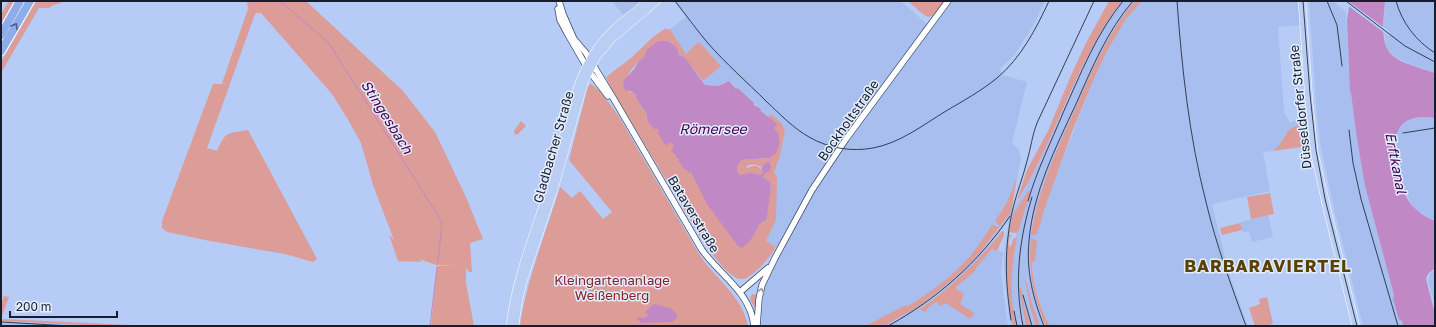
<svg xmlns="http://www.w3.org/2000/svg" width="1436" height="327" font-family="'Golos Text',sans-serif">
  <rect width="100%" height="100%" fill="#b6ccf6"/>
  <!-- built -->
  <g fill="#a7beee">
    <polygon points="612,1 645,1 625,17"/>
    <polygon points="674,1 900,1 932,28 953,1 1045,1 1034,24 1015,54 1000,69 1002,75 1027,82 1012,143 1019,150 1021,159 1017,178 1006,204 995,221 1000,225 978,246 963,264 939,286 908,306 906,305 865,326 761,326 764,291 769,277 783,251 766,241 776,220 774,174 780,156 785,130 771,114 768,117 739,88 736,89 732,83 725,82 718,86 705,85 703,81 721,65 697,43 686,54 670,29 686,17"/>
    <polygon points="1122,1 1135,1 1114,29 1103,49 1064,134 1043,185 1033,220 1031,235 1037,234 1038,228 1042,220 1042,216 1057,174 1093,81 1107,51 1126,19 1142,1 1300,1 1302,25 1278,27 1284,112 1290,123 1304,115 1307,106 1309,125 1303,124 1286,133 1280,146 1273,151 1263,152 1270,191 1212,204 1229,273 1248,326 1050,326 1042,309 1035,285 1032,263 1036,241 1034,240 1030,264 1031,272 1037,302 1046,326 1016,326 1011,301 1012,263 1017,231 1019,230 1029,192 1028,191 1013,214 1008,246 1007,265 1008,289 1013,326 1011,326 1009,317 1004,267 1004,253 1009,220 981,257 958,279 920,309 929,307 943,300 974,271 976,268 992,249 1003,252 1001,273 1008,326 884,326 901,317 978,255 999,229 1018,201 1038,165 1095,41 1109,18"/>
    <polygon points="1309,1 1333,1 1346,12 1350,92 1351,93 1357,139 1365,186 1394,295 1393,299 1403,326 1363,326 1335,213 1321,148 1317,117"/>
    <polygon points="1385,1 1435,1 1435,73 1413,65 1393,56 1387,49 1384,33 1389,36 1390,32 1384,27"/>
    <polygon points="1417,116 1435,118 1435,221 1416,210 1411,203 1403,186 1396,145 1396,138 1399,130 1404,123"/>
    <polygon points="1268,215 1273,237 1252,242 1249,231 1243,233 1240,222"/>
    <polygon points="1435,270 1435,305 1428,281 1430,274"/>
    <polygon points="1,321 2,321 102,326 1,326"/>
  </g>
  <!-- green -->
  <g fill="#dc9c98">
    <polygon points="9,1 14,1 1,24 1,14"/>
    <polygon points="36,1 62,1 61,3 53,5 49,8 39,8 1,73 1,62"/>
    <path d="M247,1H306L403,91L435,132L466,197L483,239L470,243L472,272H469L466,268V283L474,326H431L437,266L455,265H436L419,259L422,262L398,261L389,235L394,240L373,185L361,143L347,118L332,94L261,13H257L255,14L207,148L217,151C226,131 226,134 248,130L317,259L313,262L285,254L210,241L167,232L162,228V221L213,84H228L222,83L248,9Z"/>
    <polygon points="908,1 945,1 935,15 928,17 924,15"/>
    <path d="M1109,1H1122C1075,61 1057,139 1016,203L1027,170L1048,131L1072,73L1086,43Z"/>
    <path d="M1135,1H1142L1126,19L1107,51L1093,81L1072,132L1042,216C1042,223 1038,227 1037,234L1035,235H1031C1038,189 1057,149 1076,107C1093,69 1108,32 1135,1Z"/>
    <path d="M666,28L668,30L670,29L686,54L697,43H700L721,66L703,81L693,68L676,50C666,52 654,53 645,57C639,59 631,70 628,75L629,92H633L644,110H645L647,114L646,117L654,129H659L670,143L673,144L675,154L680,158L687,170L691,172L737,245L751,240L760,224L764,222L767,216L771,186L770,182L762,177L770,157L778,151L779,141L774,130L776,126L768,117L771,114L783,125L782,126L785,130L780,156L774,173L777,176L776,220L766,241L776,247C771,256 764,264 756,271C752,274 748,279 742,279C730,280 713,254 706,246L612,90L606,77L631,58L653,37Z"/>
    <path d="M591,84L599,90L618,115L699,254C715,279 742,295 748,326H520C527,278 546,233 560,187L572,198L580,191L603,219L612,212L569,160L587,90L589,85Z"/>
    <polygon points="521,121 526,126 518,134 515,135 514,131"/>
    <path d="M1303,124H1306L1309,146L1273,151C1288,140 1281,129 1303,124Z"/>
    <path d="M769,158L768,162L764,164L762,168C758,164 750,163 746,167L748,168L752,166H757L763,171L761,175L756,174L741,175L737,171V166L742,160Z"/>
    <path d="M1017,178L1011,212L978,255L956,277L918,307L884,326H865L906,305L908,306C931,292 953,276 970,256C978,246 985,236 992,225L998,227L999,225L995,221L1006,204Z"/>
    <polygon points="1028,191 1030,192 1019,230 1017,231 1017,233 1009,232 1013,214"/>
    <polygon points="1270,193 1274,214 1251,219 1247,197"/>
    <polygon points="1240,223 1242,230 1222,235 1220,228"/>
    <path d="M1002,231L1004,232V235L997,251L992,249L976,268L975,271L955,288L964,294L960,304L974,313L970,319L946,303L940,306L937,302L929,307L925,312L920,309C951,287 978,262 1002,231Z"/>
    <path d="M1009,235H1012L1009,239V247L1011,246L1013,239L1017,237C1011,267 1009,296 1016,326H1013C1007,296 1005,265 1009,235Z"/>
    <path d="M1031,238L1037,241L1035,261L1032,263C1033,284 1039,307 1050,326H1046C1033,298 1028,268 1031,238Z"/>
    <polygon points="1025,280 1026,280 1032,304 1040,326 1036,326 1030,306"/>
    <polygon points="1019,288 1021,288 1025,308 1031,326 1026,326"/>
    <polygon points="752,294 758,295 756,311 750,299"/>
    <polygon points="4,296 9,297 1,318 1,304"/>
    <polygon points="1267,297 1273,324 1263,326 1255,326 1249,308 1260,304 1259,299"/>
    <polygon points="3,319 151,326 102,326 2,321"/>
  </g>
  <!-- water -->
  <g fill="#c089c5" fill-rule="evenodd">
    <path d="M1350,1H1385C1384,16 1379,44 1392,55C1400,63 1424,69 1435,73V118C1418,115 1400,117 1396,138C1395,146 1398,157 1399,165C1401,178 1402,192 1410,203C1417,212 1426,217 1435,221V268L1428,274L1426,279L1435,314V326H1403L1402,321L1399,319L1393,299L1394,295L1365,186L1357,139L1351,93L1350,92L1347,20Z"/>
    <path d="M660,41H668L676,47L679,54L686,59L705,85L718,86L729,81L736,89L738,88L754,103V105L761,109L760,110L777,124L774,130L778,132C780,142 781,153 770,157L769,163L771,166L770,171L765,173L763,177L770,182L771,186L767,218L765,221L760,224L751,240L742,248L737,245L707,204L691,172L689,173L687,170L684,169L678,160L679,158H677L675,154L671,152L673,148V144L670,143L666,146L658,134L659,129H654C651,125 645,120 647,114L636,98V96L633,92L625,90L623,86L624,80L634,69L639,61L644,57L647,50L655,43ZM766,158H769V161L764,164L761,169L763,171L761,175L750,173L741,175L737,171V166L742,160Z"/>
    <polygon points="655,304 670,308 678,315 676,319 672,322 640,323 640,321 637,320 638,317 643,318 647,317 648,314 645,312 651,306"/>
  </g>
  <!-- pier -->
  <polygon fill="#b6ccf6" points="1348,1 1386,29 1386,34 1347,5"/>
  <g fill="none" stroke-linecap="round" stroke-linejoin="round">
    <!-- stream -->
    <g stroke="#c089c5" stroke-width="1">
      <polyline points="280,1 328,42 442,222 438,262"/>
      <polyline points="430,326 437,267"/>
    </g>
    <defs>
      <g id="minor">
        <path d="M559,1L563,14L574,39L586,53L615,101L702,250C720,275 751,293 754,326"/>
        <polyline points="558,9 560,20 567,33 589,71 608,96"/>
        <polyline points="740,292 768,268"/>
        <polyline points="757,326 759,299 762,285 775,258 812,190 846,139 948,1"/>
      </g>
      <g id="major">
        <polyline points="1302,1 1309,102 1314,151 1328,213 1356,326"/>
        <path d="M510,326C516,273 539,222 554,171C565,135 572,88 592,56C605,33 628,17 648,1"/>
        <polyline points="515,326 518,304 523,282 554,190 585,80 596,58 612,39 657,1"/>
      </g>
      <g id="highway">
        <polyline points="1,35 20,1"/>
        <polyline points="1,51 30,1"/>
      </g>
    </defs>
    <!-- minor casing -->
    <use href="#minor" stroke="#3a4c6f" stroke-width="7"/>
    <!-- major casing -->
    <use href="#major" stroke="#fff" stroke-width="8"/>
    <!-- highway casing -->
    <use href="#highway" stroke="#fff" stroke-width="10"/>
    <!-- minor -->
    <use href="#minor" stroke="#fff" stroke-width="5.5"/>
    <!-- major -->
    <use href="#major" stroke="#bacdf2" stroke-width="7"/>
    <!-- highway -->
    <use href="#highway" stroke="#8cacea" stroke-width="8"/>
    <!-- tram -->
    <polyline stroke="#343e52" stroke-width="1" points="1303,1 1310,94 1316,150 1325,199 1357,326"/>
    <!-- rail -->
    <g stroke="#343e52" stroke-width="1">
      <path d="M675,1C686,15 696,29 707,42C725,63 747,82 767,102C780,114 793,128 809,137C828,148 851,152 873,148C900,143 923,125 946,111C963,101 981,91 997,78C1021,58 1036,29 1049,1"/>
      <path d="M1177,1C1182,69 1189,136 1206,202C1216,244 1231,285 1246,326"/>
      <polyline points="1327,1 1337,25 1342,66"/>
      <polyline points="1346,1 1405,46 1435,62"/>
      <path d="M1396,1C1402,23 1416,41 1435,53"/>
      <polyline points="1349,130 1353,163 1361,199 1398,326"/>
      <polyline points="1403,133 1435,128"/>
      <path d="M1028,201C1037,170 1051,142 1063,113C1080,75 1096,34 1123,1"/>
      <polyline points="1023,295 1032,326"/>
      <polyline points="1014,311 1017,326"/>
      <path d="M1011,320C1005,281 1004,247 1013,208C1017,192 1023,177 1027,161C1031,148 1032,135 1037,123L1094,1"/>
      <polyline points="1,322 70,326"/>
      <path d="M888,326C937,299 978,263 1010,216"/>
      <path d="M1023,326C1014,282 1019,240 1032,197"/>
      <path d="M1044,326C1033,299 1026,270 1029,241C1033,192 1056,147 1076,104C1092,68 1107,31 1133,1"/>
    </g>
  </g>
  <!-- one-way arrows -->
  <defs><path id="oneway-chevron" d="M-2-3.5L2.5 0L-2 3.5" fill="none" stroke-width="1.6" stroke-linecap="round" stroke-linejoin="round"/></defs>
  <use stroke="#4b5e82" href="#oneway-chevron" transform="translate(15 26) rotate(-60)"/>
  <use stroke="#969aa0" href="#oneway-chevron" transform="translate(761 291) rotate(-75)"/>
  <g text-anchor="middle" stroke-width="3" stroke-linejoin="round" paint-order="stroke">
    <!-- street labels -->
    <g font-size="13" fill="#161e2d" stroke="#e3edfe">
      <text transform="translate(1300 107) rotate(-96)" y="5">Düsseldorfer Straße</text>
      <text transform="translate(848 120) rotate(-55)" y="5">Bockholtstraße</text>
      <text transform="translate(553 147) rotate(-74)" y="5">Gladbacher Straße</text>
      <text transform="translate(694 214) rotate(59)" y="5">Bataverstraße</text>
    </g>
    <!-- park labels -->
    <g font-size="13" fill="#852024" stroke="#e3edfe">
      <text x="612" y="285">Kleingartenanlage<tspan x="612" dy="15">Weißenberg</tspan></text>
    </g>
    <!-- water labels -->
    <g font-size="14" font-style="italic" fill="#46004e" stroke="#e3edfe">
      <text transform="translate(387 117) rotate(58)" y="5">Stingesbach</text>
      <text x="713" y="134">Römersee</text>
      <text transform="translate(1396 163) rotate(79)" y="5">Erftkanal</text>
    </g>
    <!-- district labels -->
    <g font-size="17" font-weight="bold" letter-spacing="1" fill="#5a4100" stroke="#e3edfe">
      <text x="1268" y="272">BARBARAVIERTEL</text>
    </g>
  </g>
  <!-- border -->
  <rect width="1436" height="327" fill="none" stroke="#161e2d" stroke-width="4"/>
  <!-- scale -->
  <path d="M10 311v6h107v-6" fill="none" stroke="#161e2d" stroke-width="2"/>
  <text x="16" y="311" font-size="12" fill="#161e2d" stroke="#e3edfe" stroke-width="3" paint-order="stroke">200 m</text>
</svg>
